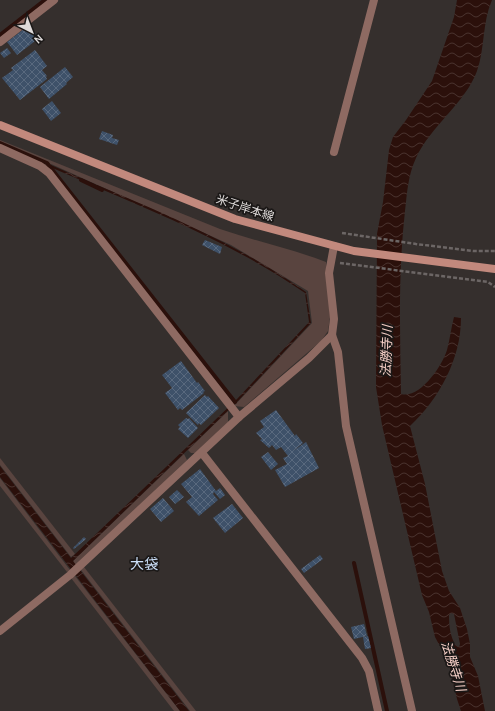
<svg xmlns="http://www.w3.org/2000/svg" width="495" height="711" font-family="Karla,'Noto Sans JP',sans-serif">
  <defs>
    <pattern id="water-waves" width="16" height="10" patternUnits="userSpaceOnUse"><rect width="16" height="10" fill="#2b100b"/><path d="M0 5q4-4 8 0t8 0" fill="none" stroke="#49322e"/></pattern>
    <pattern id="building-cross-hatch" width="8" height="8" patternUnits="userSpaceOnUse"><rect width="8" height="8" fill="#3e5169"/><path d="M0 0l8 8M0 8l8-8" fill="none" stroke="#59697e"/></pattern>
  </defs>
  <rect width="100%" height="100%" fill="#352f2d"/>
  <!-- grass -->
  <g fill="#59443f">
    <path d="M0,140L220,229C255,241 292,249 326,262L330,317L328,331L321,341L244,407L234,406L312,323L308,291L231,245L51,164L50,167L51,169L49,170L0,146Z"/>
    <polygon points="228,411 228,422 195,453 191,453 188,450"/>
    <polygon points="184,454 187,460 76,566 73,561"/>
    <polygon points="0,458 75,554 71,557 0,465"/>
    <polygon points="0,478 70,570 67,572 0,486"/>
    <polygon points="84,567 196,711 190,711 81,570"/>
    <polygon points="75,576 180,711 174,711 71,578"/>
  </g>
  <!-- water -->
  <g fill="url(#water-waves)" fill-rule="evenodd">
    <path d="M457,0H492C482,23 485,48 477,71C466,102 430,127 416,158C408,175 407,193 405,211C398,272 400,333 401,394C420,399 442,366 447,350C450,339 451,328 454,317L461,318C461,359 439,399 410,426L425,484L442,571L449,591L460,608L467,629L470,644V657L478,676L485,711H461L457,699L449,663L435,637L429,612L422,595L382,425L376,387L377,234L383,202L389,150L393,137L406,120L432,81L454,17ZM451,613L454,614L460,644L459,647L456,646C450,636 449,626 449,615Z"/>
    <path d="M51,165C137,203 229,237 306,292L311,323L239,400L73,561L189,711H180L0,477V466L71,558L237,399L309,322L305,293C227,239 137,205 50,167Z"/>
  </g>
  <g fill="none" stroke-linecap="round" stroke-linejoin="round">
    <!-- stream -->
    <g stroke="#2b100b" stroke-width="4">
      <polyline points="0,35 45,0"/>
      <polyline points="0,143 47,163 235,402"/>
      <polyline points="81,180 102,190"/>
      <polyline points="354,563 387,711"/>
    </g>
  </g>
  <!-- building -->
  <g fill="url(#building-cross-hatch)">
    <polygon points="29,25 39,38 17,55 7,42"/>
    <polygon points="7,48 11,53 4,58 0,53"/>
    <polygon points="35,50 47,66 42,70 47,76 46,77 47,79 20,100 2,78 13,70 11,68"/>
    <polygon points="65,67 73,77 66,83 67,84 49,99 40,87"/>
    <polygon points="52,101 61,113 51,121 42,109"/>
    <polygon points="102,131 113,135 112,138 119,140 117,145 99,139"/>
    <polygon points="205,240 222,247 220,254 202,245"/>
    <polygon points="181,361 197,383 198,382 205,391 203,392 204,393 182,410 180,408 178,410 165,393 172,388 162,375"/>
    <polygon points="205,395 207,397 208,396 219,408 201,425 199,423 198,425 186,413"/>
    <polygon points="276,410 295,436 296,434 303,443 293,451 306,442 319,468 285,487 275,470 287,464 283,458 288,456 281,447 276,450 272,445 269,448 260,440 262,439 256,433 264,427 260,421"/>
    <polygon points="186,418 188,419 189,418 198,428 188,438 178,429 180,427 178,425"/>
    <polygon points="268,452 278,464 271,470 261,457"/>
    <polygon points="200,469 216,491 220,488 225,495 220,499 214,492 213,494 218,500 199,516 186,502 192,497 181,484"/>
    <polygon points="177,490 184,497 175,504 169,497"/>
    <polygon points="163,498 174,511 161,522 150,509"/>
    <polygon points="232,504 243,518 225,533 213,518"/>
    <polygon points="84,537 86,539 74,549 73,548"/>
    <polygon points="320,555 323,559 304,573 301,569"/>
    <polygon points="364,624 367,636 354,639 351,627"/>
    <polygon points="368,636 371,648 365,649 363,637"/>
  </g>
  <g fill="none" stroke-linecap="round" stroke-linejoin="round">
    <!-- path -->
    <g stroke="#6c6665" stroke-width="2.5" stroke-dasharray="4 2" stroke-linecap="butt">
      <polyline points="342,233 416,244 473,251 495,251"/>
      <polyline points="340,263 488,282 495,287"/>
    </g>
    <!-- street -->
    <g stroke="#8e6a62" stroke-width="8">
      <polyline points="0,42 54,0"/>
      <polyline points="0,148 40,166 49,173 239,417"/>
      <polyline points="334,152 374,0"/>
      <polyline points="334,246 329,273 334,319 332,335 338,352 346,426 412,711"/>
      <polyline points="202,453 362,658 369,671 378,711"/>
      <polyline points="0,631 70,575 239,417 309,358 332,335"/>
    </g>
    <!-- secondary -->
    <polyline stroke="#c2897d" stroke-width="8" points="0,125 235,219 354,251 495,269"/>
  </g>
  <g text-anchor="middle" stroke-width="3.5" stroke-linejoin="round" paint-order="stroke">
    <!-- street labels -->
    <g font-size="12" fill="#dfdbda" stroke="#1b1817">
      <text transform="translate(245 208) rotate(18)" y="4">米子岸本線</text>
    </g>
    <!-- water labels -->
    <g font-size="13" font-style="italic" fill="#f8d1c8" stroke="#1b1817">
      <text transform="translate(386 351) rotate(-88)" y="5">法勝寺川</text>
      <text transform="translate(454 666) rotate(72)" y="5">法勝寺川</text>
    </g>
    <!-- quarter labels -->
    <g font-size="14" fill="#cce0f9" stroke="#1b1817">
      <text x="144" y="569">大袋</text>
    </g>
  </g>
  <!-- north arrow -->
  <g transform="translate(32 32) rotate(138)" stroke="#1b1817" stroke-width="3" paint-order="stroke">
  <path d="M0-3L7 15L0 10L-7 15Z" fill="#dfdbda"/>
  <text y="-6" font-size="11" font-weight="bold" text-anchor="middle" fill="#dfdbda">N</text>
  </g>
</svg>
